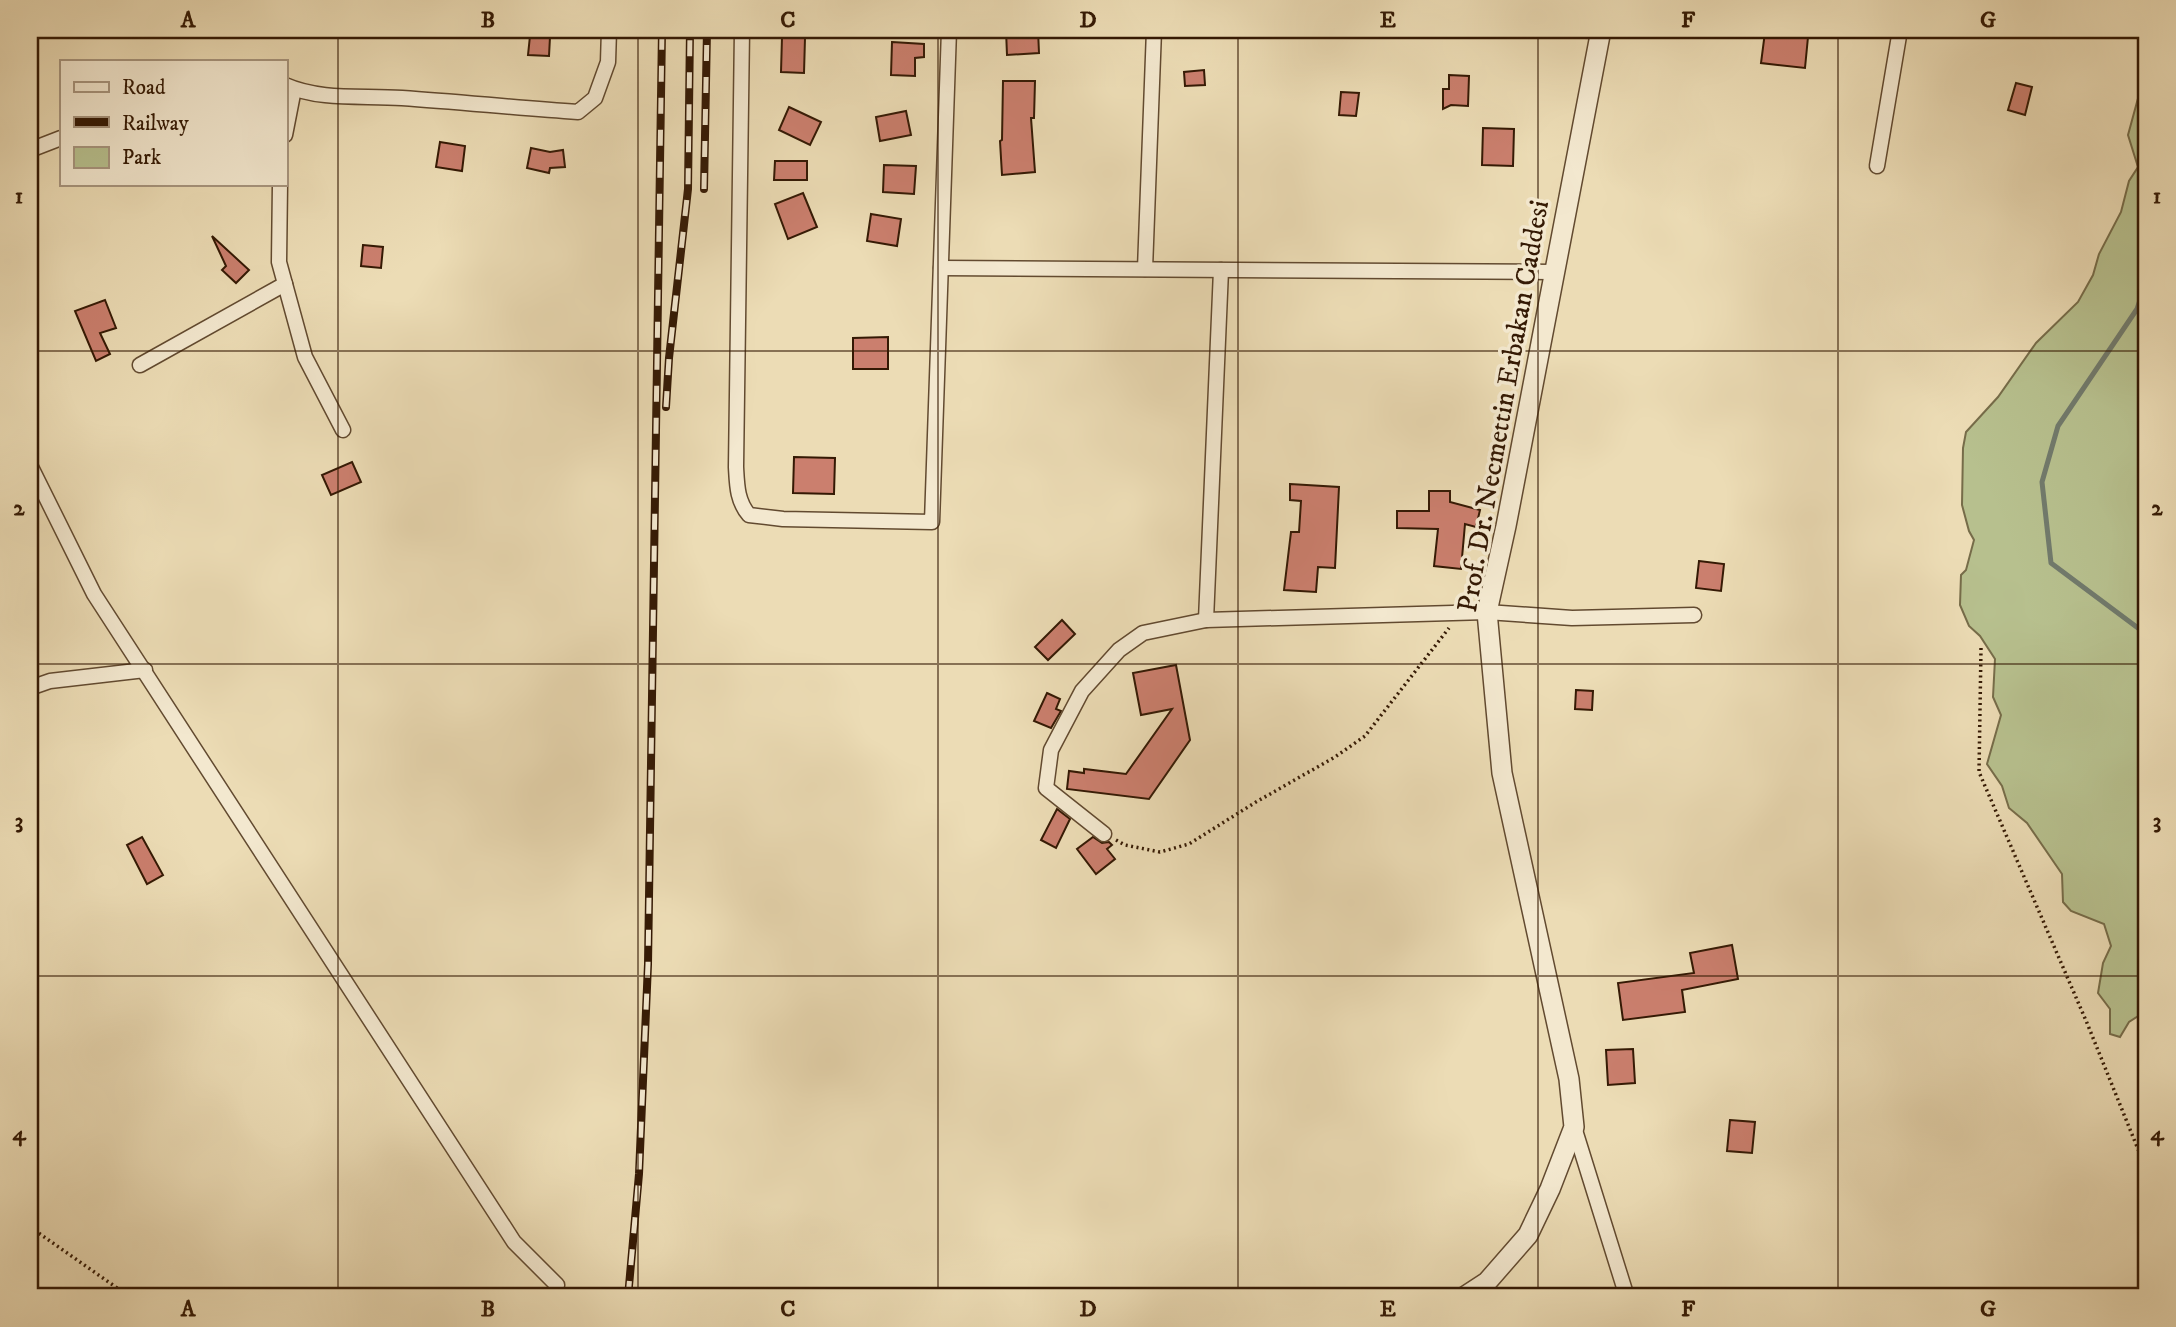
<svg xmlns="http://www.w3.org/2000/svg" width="2176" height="1327" font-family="'IM FELL DW Pica',serif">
  <rect width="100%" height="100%" fill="#ecdcb5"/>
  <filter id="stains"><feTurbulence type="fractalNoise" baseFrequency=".00286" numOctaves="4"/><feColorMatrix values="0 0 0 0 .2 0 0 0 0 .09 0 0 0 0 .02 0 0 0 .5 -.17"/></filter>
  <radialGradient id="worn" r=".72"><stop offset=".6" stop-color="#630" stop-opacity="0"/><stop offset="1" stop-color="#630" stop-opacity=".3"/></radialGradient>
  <!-- green -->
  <polygon fill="#b7c08e" stroke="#766c49" stroke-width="2" points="2146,35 2146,488 2139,496 2146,503 2146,1011 2129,1022 2120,1037 2110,1034 2110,1009 2098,993 2103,963 2111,946 2104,924 2071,911 2063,902 2062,874 2027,823 2009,808 2002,786 1987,764 2001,715 1993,697 1995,659 1980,636 1969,626 1960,605 1961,575 1966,570 1974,540 1969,531 1962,505 1963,448 1966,432 1998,397 2036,343 2078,302 2093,275 2099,254 2121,212 2129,181 2138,167 2128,135 2140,91 2138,66"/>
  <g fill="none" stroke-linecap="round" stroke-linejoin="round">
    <!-- stream -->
    <polyline stroke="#717a6c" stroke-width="5" points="2146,282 2137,309 2058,426 2042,482 2051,563 2146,634"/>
  </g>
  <!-- building -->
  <g fill="#cb7f6e" stroke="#341904" stroke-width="2">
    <polygon points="1006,30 1038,30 1039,53 1007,55"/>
    <polygon points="1765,32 1808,37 1805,68 1761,63"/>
    <polygon points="530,36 550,37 549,56 528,55"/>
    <polygon points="782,37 805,38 804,73 781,72"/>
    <polygon points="892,42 924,44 924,57 915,58 915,76 891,75"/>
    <polygon points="1204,70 1205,85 1185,86 1184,72"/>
    <polygon points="1449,75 1469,76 1468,106 1451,105 1443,109 1443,89 1449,89"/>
    <polygon points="1003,81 1035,81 1034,118 1031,118 1035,172 1002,175 1000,141 1002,140"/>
    <polygon points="2016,83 2032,87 2025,115 2008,110"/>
    <polygon points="1341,92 1359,93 1356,116 1339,115"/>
    <polygon points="789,107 821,122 810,145 779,130"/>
    <polygon points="906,111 911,135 880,141 876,117"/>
    <polygon points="1483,128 1514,129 1513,166 1482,165"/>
    <polygon points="440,142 465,146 462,171 436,167"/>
    <polygon points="531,148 550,152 563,150 565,167 550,168 549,173 527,168"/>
    <polygon points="775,161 807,161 807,180 774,180"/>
    <polygon points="884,165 916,166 914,194 883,192"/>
    <polygon points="803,193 817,227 788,239 775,204"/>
    <polygon points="871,214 901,219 897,246 867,241"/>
    <polygon points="212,236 249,270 236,283 222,270 226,266"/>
    <polygon points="363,245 383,247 381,268 361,266"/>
    <polygon points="105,300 116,328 100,333 110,354 96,361 75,311"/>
    <polygon points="888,337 888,369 853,369 853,338"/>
    <polygon points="794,457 835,458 834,494 793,493"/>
    <polygon points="352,462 361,482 331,495 322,475"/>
    <polygon points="1290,484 1339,487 1335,568 1318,567 1316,592 1284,590 1291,532 1299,532 1301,501 1290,500"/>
    <polygon points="1429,491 1450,491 1450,502 1480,510 1476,527 1465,524 1461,569 1434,566 1438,529 1397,528 1397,511 1429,511"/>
    <polygon points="1699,561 1724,564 1721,591 1696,588"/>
    <polygon points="1062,620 1075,634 1048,660 1035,647"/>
    <polygon points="1176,665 1190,740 1149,799 1067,789 1069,771 1084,773 1084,769 1126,774 1172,709 1141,715 1133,673"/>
    <polygon points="1576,690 1593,691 1592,710 1575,709"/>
    <polygon points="1047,693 1060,699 1056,709 1061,711 1051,728 1034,721"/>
    <polygon points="1057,809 1070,819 1056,848 1041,840"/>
    <polygon points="142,837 163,875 147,884 127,845"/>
    <polygon points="1093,837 1102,843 1109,842 1112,845 1107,849 1115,859 1096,874 1077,849"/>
    <polygon points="1732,945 1738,979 1682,990 1685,1012 1623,1020 1618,983 1694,973 1690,953"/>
    <polygon points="1633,1049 1635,1083 1608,1085 1606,1050"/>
    <polygon points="1730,1120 1755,1122 1752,1153 1727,1151"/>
  </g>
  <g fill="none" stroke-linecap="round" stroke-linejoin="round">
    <defs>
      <g id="minor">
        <path d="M742,30L736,467C737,485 737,501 749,515L783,519L932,522L949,30"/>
        <polyline points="1567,30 1601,31"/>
        <path d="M285,85C321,101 364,95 402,98C460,102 519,108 578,112L595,98L608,62L609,30"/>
        <polyline points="285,135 294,89"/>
        <polyline points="30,150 61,138"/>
        <polyline points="1877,166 1900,30"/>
        <polyline points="280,184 279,262 305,357 343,430"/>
        <polyline points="941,268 1554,272"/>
        <polyline points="1145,269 1154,30"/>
        <polyline points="140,365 285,284"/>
        <polyline points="30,465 94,594 514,1242 557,1285 554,1297"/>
        <polyline points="1206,620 1221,270"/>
        <polyline points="30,688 50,681 145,670"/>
        <polyline points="1104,834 1046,788 1051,750 1082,691 1119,650 1143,633 1206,620 1487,612 1572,618 1694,615"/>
        <polyline points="1574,1127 1627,1297"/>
      </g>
      <polyline id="tertiary" points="1464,1297 1487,1282 1528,1235 1550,1189 1574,1127 1569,1079 1502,773 1487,612 1506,526 1601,30"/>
    </defs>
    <!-- minor casing -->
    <use href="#minor" stroke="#624a30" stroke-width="17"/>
    <!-- tertiary casing -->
    <use href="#tertiary" stroke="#624a30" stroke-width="22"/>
    <!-- path -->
    <g stroke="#341904" stroke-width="3.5" stroke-dasharray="2 3.5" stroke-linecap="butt">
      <polyline points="1981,648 1979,772 2087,1023 2146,1169"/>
      <polyline points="1116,840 1125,845 1160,852 1189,844 1256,802 1335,757 1365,736 1449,628"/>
      <polyline points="30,1227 130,1297"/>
    </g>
    <!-- minor -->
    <use href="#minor" stroke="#f3e8cf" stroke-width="14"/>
    <!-- tertiary -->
    <use href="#tertiary" stroke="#f3e8cf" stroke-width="19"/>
    <defs>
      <g id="rail">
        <polyline points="704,189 707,30"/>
        <polyline points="666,407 669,358 688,189 690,30"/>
        <polyline points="628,1297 639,1174 648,964 662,30"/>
      </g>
    </defs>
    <!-- rail casing -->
    <use href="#rail" stroke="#341904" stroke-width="8"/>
    <!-- rail -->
    <use href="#rail" stroke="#f3e8cf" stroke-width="5" stroke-dasharray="16" stroke-linecap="butt"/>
  </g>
  <!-- grid -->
  <path fill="none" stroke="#341904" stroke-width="2" stroke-opacity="0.55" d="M338,30V1297M638,30V1297M938,30V1297M1238,30V1297M1538,30V1297M1838,30V1297M30,351H2146M30,664H2146M30,976H2146"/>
  <g text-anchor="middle" stroke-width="7" stroke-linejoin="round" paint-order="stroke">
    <!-- street labels -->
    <g font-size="28" fill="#341904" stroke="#f3e8cf">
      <text transform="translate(1502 406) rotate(-80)" y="10">Prof. Dr. Necmettin Erbakan Caddesi</text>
    </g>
  </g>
  <!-- margin -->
  <rect width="2176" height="1327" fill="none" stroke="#ecdcb5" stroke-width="77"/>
  <!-- legend -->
  <rect x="60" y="60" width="228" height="126" fill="#f3e8cf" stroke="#a7957e" stroke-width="2"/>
  <rect x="74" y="82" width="35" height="10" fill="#f3e8cf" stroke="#a7957e" stroke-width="2"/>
  <text x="122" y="94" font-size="21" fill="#341904">Road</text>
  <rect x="74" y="117" width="35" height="10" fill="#341904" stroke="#a7957e" stroke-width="2"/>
  <text x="122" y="130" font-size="21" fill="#341904">Railway</text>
  <rect x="74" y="147" width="35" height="21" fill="#b7c08e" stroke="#a7957e" stroke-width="2"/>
  <text x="122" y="164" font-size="21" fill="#341904">Park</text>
  <rect x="38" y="38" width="2100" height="1250" fill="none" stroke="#341904" stroke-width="2.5"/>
  <g font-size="23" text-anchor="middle" font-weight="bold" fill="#341904">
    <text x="188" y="27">A</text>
    <text x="488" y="27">B</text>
    <text x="788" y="27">C</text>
    <text x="1088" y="27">D</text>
    <text x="1388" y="27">E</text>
    <text x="1688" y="27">F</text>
    <text x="1988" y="27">G</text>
    <text x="19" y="203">1</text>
    <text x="2157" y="203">1</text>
    <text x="19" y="515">2</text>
    <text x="2157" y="515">2</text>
    <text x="19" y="828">3</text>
    <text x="2157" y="828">3</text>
    <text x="19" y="1140">4</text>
    <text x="2157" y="1140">4</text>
    <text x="188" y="1316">A</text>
    <text x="488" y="1316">B</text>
    <text x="788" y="1316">C</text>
    <text x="1088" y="1316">D</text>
    <text x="1388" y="1316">E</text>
    <text x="1688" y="1316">F</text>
    <text x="1988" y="1316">G</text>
  </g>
  <rect width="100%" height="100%" filter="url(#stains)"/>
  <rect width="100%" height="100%" fill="url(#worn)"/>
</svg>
